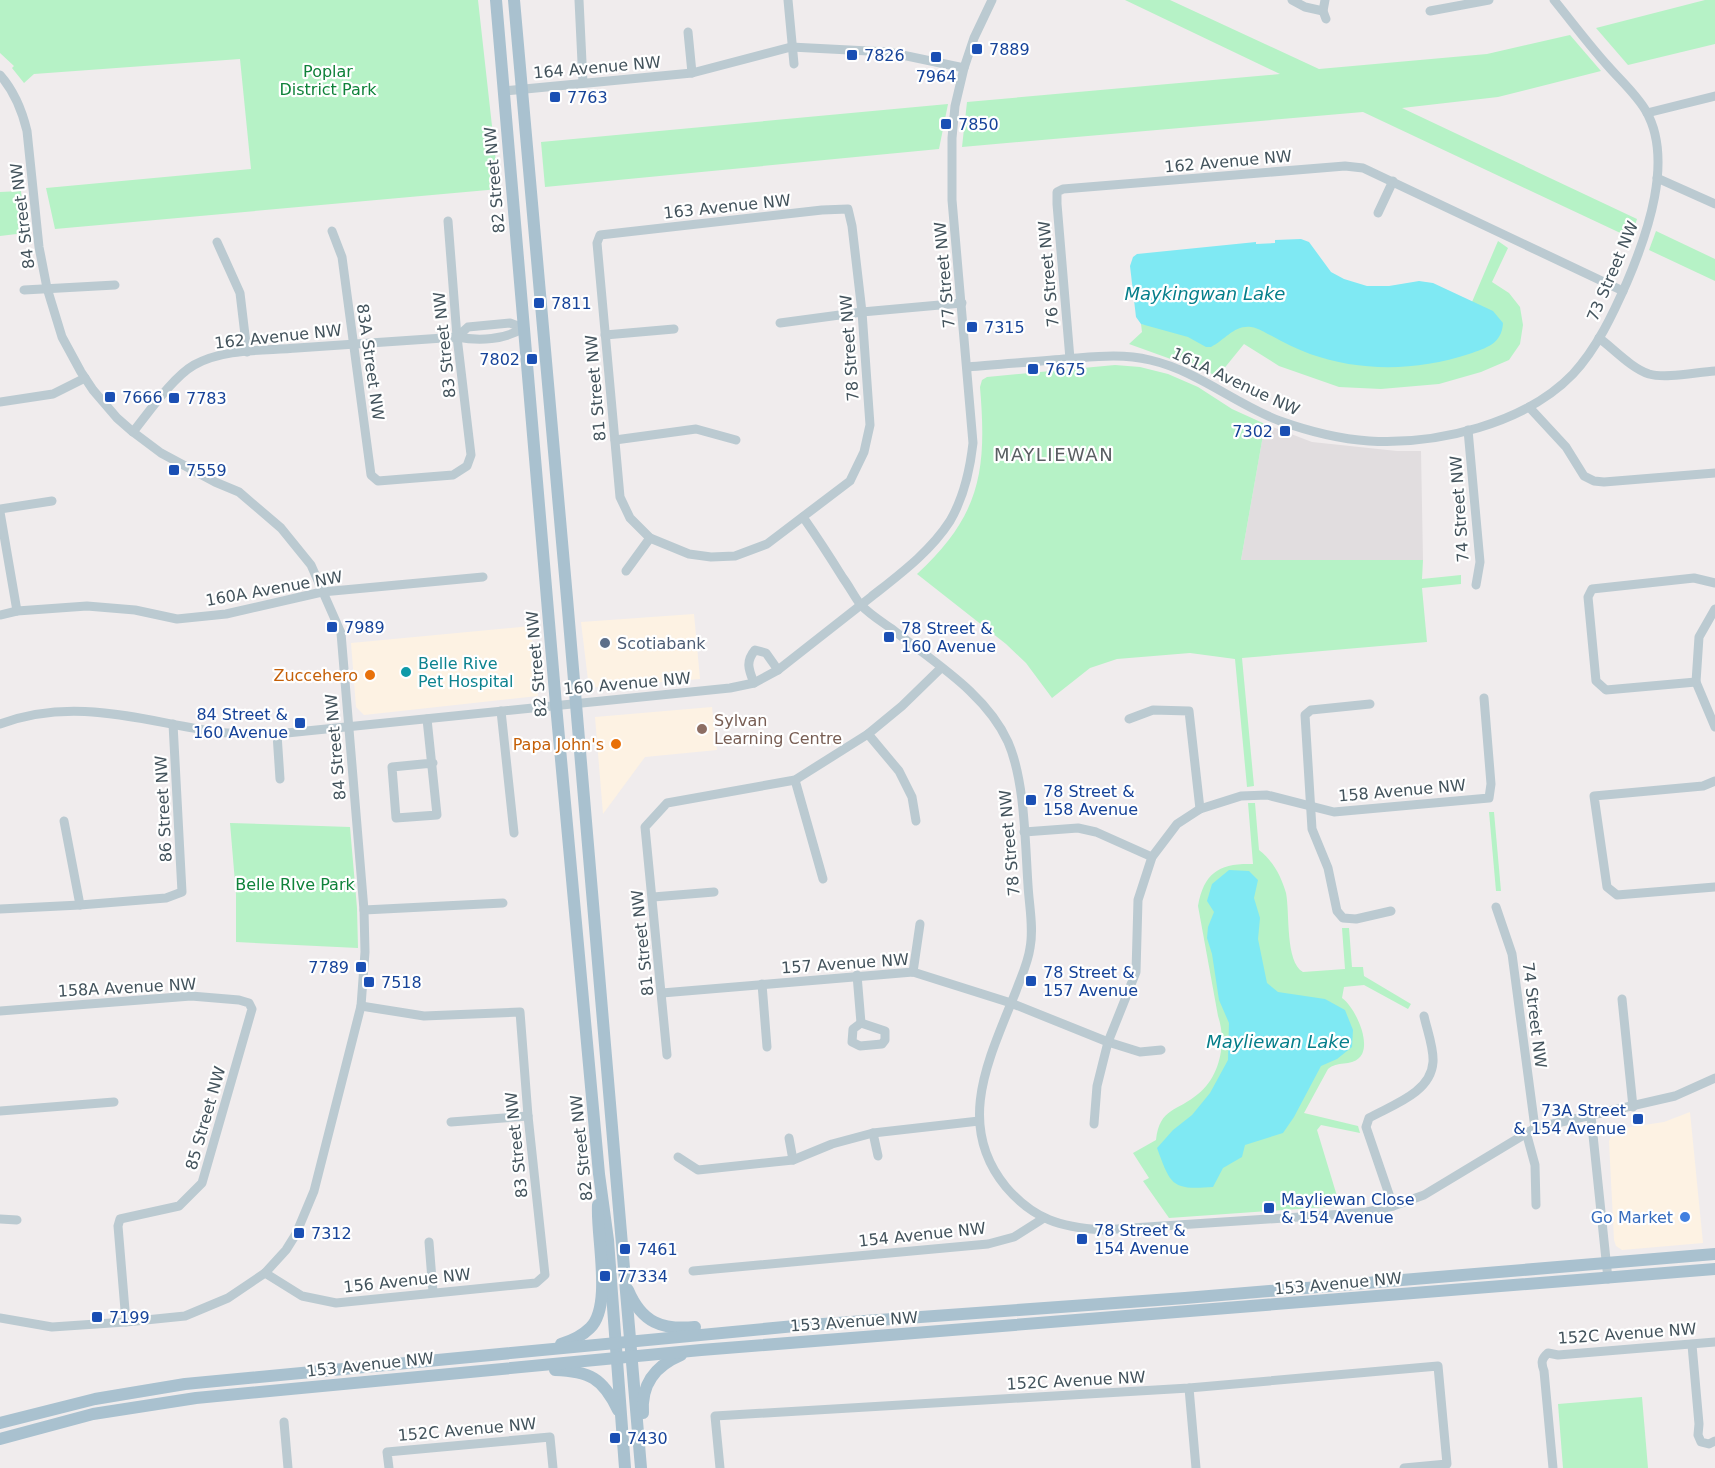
<svg xmlns="http://www.w3.org/2000/svg" width="1715" height="1468" font-family="'DejaVu Sans',sans-serif">
  <rect width="100%" height="100%" fill="#f0eced"/>
  <!-- commercial -->
  <g fill="#fdf2e3">
    <polygon points="694,614 700,679 589,688 581,622"/>
    <polygon points="531,626 538,696 364,715 356,707 351,643"/>
    <polygon points="712,707 717,750 645,757 603,814 595,717"/>
    <polygon points="1690,1112 1703,1243 1622,1250 1616,1246 1614,1240 1609,1141 1612,1134 1618,1129 1664,1122"/>
  </g>
  <!-- education -->
  <polygon fill="#e1dddf" points="1265,424 1312,442 1397,451 1421,451 1423,560 1241,560"/>
  <!-- green -->
  <g fill="#b6f2c6">
    <polygon points="0,0 478,0 499,189 55,229 46,188 251,169 240,59 34,74 24,83 12,68 14,66 0,53"/>
    <polygon points="1125,0 1170,0 1319,69 1487,54 1570,35 1601,71 1498,97 1402,108 1637,219 1631,238 1363,112 962,147 967,102 1280,74"/>
    <polygon points="1705,0 1715,0 1715,44 1628,65 1596,28"/>
    <polygon points="948,104 939,149 545,187 541,142"/>
    <polygon points="21,191 25,233 0,236 0,192"/>
    <polygon points="1656,231 1715,259 1715,281 1649,250"/>
    <polygon points="1498,241 1508,248 1492,282 1509,293 1520,307 1523,325 1520,344 1509,360 1481,372 1439,384 1381,389 1339,387 1279,366 1244,344 1218,376 1129,344 1142,332 1141,324 1203,332 1243,319 1476,336 1472,302"/>
    <path d="M1115,365L1140,367L1168,374L1198,387L1232,409L1265,424L1241,560H1423L1422,579L1461,575V584L1422,588L1427,642L1242,658L1254,786L1247,787L1235,659L1190,653L1117,659L1090,668L1052,698L1026,663L1006,644L917,574C981,515 987,470 980,387L982,380L987,377Z"/>
    <path d="M1248,803H1255L1259,850C1273,861 1281,876 1286,893C1290,913 1285,962 1303,972L1345,969L1342,928H1349L1352,967H1363L1364,976L1411,1004L1408,1009L1364,985L1344,987L1342,998C1355,1007 1373,1045 1359,1058C1351,1066 1337,1061 1328,1069L1304,1113L1358,1126L1360,1133L1321,1125L1317,1130L1340,1206L1169,1218L1143,1181L1149,1178L1133,1153L1156,1140C1160,1107 1177,1112 1198,1094C1220,1077 1227,1042 1218,1016L1198,906C1204,872 1220,863 1253,864Z"/>
    <polygon points="1489,812 1494,812 1501,891 1496,891"/>
    <polygon points="230,823 350,827 357,908 358,948 236,942 236,894"/>
    <polygon points="1642,1397 1648,1468 1563,1468 1558,1404"/>
  </g>
  <!-- water -->
  <g fill="#7fe9f3">
    <path d="M1301,239L1309,242L1331,272L1344,279L1367,286H1389L1419,281L1433,283L1493,311L1503,323C1502,344 1486,348 1469,354C1417,371 1361,372 1310,354C1297,349 1284,343 1272,336C1265,333 1259,328 1251,327C1234,325 1225,340 1211,347H1206L1188,337L1141,324L1136,317L1130,266L1133,257L1137,254L1256,242V244L1275,243V240Z"/>
    <path d="M1229,870L1249,871L1258,880L1254,898L1260,918L1258,939L1267,983L1278,992L1325,999L1345,1010L1353,1030L1352,1047L1337,1059L1321,1066L1294,1117L1283,1133L1245,1145L1242,1157L1223,1168L1213,1187C1172,1190 1171,1186 1157,1148L1173,1130L1192,1115L1210,1093L1228,1060L1229,1023L1219,1000L1212,954L1207,938L1208,927L1214,912L1207,901L1212,884Z"/>
  </g>
  <g fill="none" stroke-linecap="round" stroke-linejoin="round">
    <!-- minor -->
    <g stroke="#bbcad1" stroke-width="9">
      <polyline points="579,0 583,83"/>
      <polyline points="788,0 794,64"/>
      <polyline points="1292,0 1305,7 1323,11"/>
      <polyline points="1325,0 1323,11 1326,19"/>
      <polyline points="1430,11 1489,0"/>
      <polyline points="688,32 692,73"/>
      <path d="M0,75C15,92 22,110 27,131L39,247L47,288L62,337L81,372L93,390L117,418L133,432L161,453L215,482L239,492L281,528L311,565L341,633L364,910L365,952L361,1006L314,1191L296,1234L286,1250L265,1273L228,1298L185,1316L126,1322L52,1327L0,1318"/>
      <polyline points="504,91 692,73 791,47 888,52 964,68"/>
      <polyline points="1647,113 1715,96"/>
      <polyline points="1657,178 1715,204"/>
      <polygon points="848,209 852,226 862,312 870,425 864,452 850,481 767,544 735,556 711,557 689,554 650,538 630,518 620,497 597,243 600,235 822,210"/>
      <polyline points="1378,213 1393,181"/>
      <polyline points="332,231 342,257 371,475 378,481 453,475 467,466 471,455 457,337 448,221"/>
      <polyline points="217,242 240,293 247,352"/>
      <polyline points="24,290 115,285"/>
      <polyline points="780,323 862,312 962,303"/>
      <polyline points="605,335 674,329"/>
      <polyline points="457,337 468,327 510,323 523,328"/>
      <path d="M1599,338C1614,349 1631,368 1649,374C1666,379 1697,372 1715,371"/>
      <polyline points="1070,359 1057,204 1057,192 1063,189 1345,166 1363,168 1623,291"/>
      <path d="M968,367C1000,364 1032,362 1064,359C1093,357 1121,353 1150,360C1198,371 1235,404 1280,421C1308,431 1340,439 1369,441C1437,445 1525,424 1573,374C1597,348 1613,314 1627,282C1647,235 1674,160 1646,111C1636,94 1621,81 1608,66C1589,45 1572,22 1554,0"/>
      <polyline points="0,402 53,394 85,378"/>
      <polyline points="1529,407 1566,447 1584,476 1594,481 1604,482 1715,473"/>
      <polyline points="1468,430 1480,562 1476,585"/>
      <path d="M133,432C149,412 173,377 194,365C224,348 265,351 297,348C351,344 404,341 457,337C479,341 505,340 523,328"/>
      <polyline points="615,440 696,429 736,440"/>
      <polyline points="0,509 52,501"/>
      <polyline points="0,512 17,611"/>
      <path d="M803,517C817,537 830,557 843,578C849,586 854,596 860,604C869,614 882,622 892,629C933,662 986,693 1008,742C1025,781 1025,842 1028,885C1029,905 1034,928 1030,948C1028,963 1021,977 1016,991C990,1057 954,1124 1006,1187C1034,1220 1061,1227 1102,1230L1344,1214L1367,1212L1393,1206L1424,1195L1535,1128L1675,1096L1715,1078"/>
      <polyline points="626,571 650,538"/>
      <polyline points="1715,609 1699,637 1696,682 1715,727"/>
      <polyline points="0,615 17,611 87,606 135,610 177,619 226,614 322,592 483,577"/>
      <polyline points="1696,682 1606,690 1596,681 1588,597 1592,589 1694,578 1715,583"/>
      <path d="M754,683C749,670 745,662 755,650L766,653L778,670"/>
      <polyline points="1370,704 1311,710 1305,715 1312,829 1328,868 1337,911 1343,918 1356,919 1391,911"/>
      <polyline points="501,711 514,833"/>
      <polyline points="427,719 437,815 396,818 392,767 433,763"/>
      <polyline points="1129,719 1153,710 1189,711 1200,809"/>
      <path d="M0,724C75,696 142,721 217,732C237,735 258,733 277,734L730,688L754,683L778,670C809,646 840,621 871,597C900,574 930,552 950,521C964,497 970,470 973,443L952,200V138L955,106L964,68L974,38L992,0"/>
      <polyline points="277,734 280,779"/>
      <polyline points="868,734 899,771 912,797 916,821"/>
      <polyline points="795,780 823,879"/>
      <polyline points="1715,781 1703,786 1594,796 1607,887 1617,895 1715,887"/>
      <polyline points="64,821 80,905"/>
      <polyline points="1024,832 1078,828 1096,832 1152,857"/>
      <polyline points="653,897 714,892"/>
      <polyline points="1496,907 1512,954 1535,1128"/>
      <polyline points="0,909 80,905 166,898 182,892 173,724"/>
      <polyline points="364,910 503,903"/>
      <polyline points="913,972 920,924"/>
      <polyline points="857,975 861,1023"/>
      <polyline points="762,984 767,1047"/>
      <polyline points="662,993 913,972 1011,1003 1108,1042 1140,1052 1161,1050"/>
      <polyline points="1622,999 1633,1107"/>
      <polyline points="0,1011 191,996 239,1000 249,1003 252,1009 202,1183 179,1206 120,1219 118,1226 126,1322"/>
      <polygon points="861,1023 885,1031 885,1040 882,1044 860,1046 852,1042 853,1029"/>
      <polyline points="667,1055 645,827 667,803 795,780 868,734 902,706 941,668"/>
      <polyline points="0,1111 114,1102"/>
      <polyline points="1591,1116 1608,1279"/>
      <polyline points="451,1122 528,1116"/>
      <polyline points="1094,1124 1097,1086 1108,1042 1136,972 1138,900 1152,857 1177,824 1200,809 1241,796 1267,795 1334,812 1489,798 1491,784 1484,698"/>
      <polyline points="1526,1132 1535,1165 1536,1205"/>
      <polyline points="873,1133 878,1156"/>
      <polyline points="789,1138 793,1160"/>
      <polyline points="678,1157 698,1170 793,1160 832,1144 873,1133 979,1121"/>
      <path d="M1393,1206L1366,1127L1369,1118C1392,1105 1431,1093 1433,1062C1434,1048 1427,1030 1424,1016"/>
      <polyline points="0,1219 17,1220"/>
      <polyline points="429,1242 433,1292"/>
      <polyline points="693,1271 988,1244 1014,1237 1044,1218"/>
      <polyline points="265,1273 302,1296 336,1303 536,1283 545,1275 528,1116 520,1012 424,1016 361,1006"/>
      <polyline points="1692,1345 1699,1424 1698,1435 1701,1442 1709,1444 1715,1441"/>
      <polyline points="1189,1388 1196,1468"/>
      <polyline points="284,1422 288,1468"/>
      <polyline points="389,1468 387,1452 550,1437 553,1468"/>
      <polyline points="720,1468 715,1416 1189,1388 1438,1366 1447,1464 1404,1468"/>
      <path d="M1553,1468L1544,1371C1541,1363 1541,1359 1548,1353L1558,1355L1715,1342"/>
    </g>
    <!-- major -->
    <g stroke="#a9c1cf" stroke-width="12">
      <polyline points="496,0 556,705 599,1174 608,1240 625,1468"/>
      <path d="M514,0C559,489 599,979 641,1468"/>
      <path d="M628,1290C642,1323 662,1330 695,1327"/>
      <path d="M561,1344C571,1341 582,1336 590,1328C613,1306 596,1236 598,1205"/>
      <path d="M555,1370C589,1371 603,1378 618,1410"/>
      <path d="M643,1413C641,1384 655,1366 681,1355"/>
      <polyline points="0,1423 95,1399 185,1384 795,1326 1185,1298 1715,1254"/>
      <polyline points="0,1439 93,1414 196,1398 701,1350 1715,1269"/>
    </g>
  </g>
  <!-- markers -->
  <g fill="#1a4fb4" stroke="#fff" stroke-width="2">
    <rect x="971" y="43" width="12" height="12" rx="3"/>
    <rect x="846" y="49" width="12" height="12" rx="3"/>
    <rect x="930" y="51" width="12" height="12" rx="3"/>
    <rect x="549" y="91" width="12" height="12" rx="3"/>
    <rect x="940" y="118" width="12" height="12" rx="3"/>
    <rect x="533" y="297" width="12" height="12" rx="3"/>
    <rect x="966" y="321" width="12" height="12" rx="3"/>
    <rect x="526" y="353" width="12" height="12" rx="3"/>
    <rect x="1027" y="363" width="12" height="12" rx="3"/>
    <rect x="104" y="391" width="12" height="12" rx="3"/>
    <rect x="168" y="392" width="12" height="12" rx="3"/>
    <rect x="1279" y="425" width="12" height="12" rx="3"/>
    <rect x="168" y="464" width="12" height="12" rx="3"/>
    <rect x="326" y="621" width="12" height="12" rx="3"/>
    <rect x="883" y="631" width="12" height="12" rx="3"/>
    <rect x="294" y="717" width="12" height="12" rx="3"/>
    <rect x="1025" y="794" width="12" height="12" rx="3"/>
    <rect x="355" y="961" width="12" height="12" rx="3"/>
    <rect x="1025" y="975" width="12" height="12" rx="3"/>
    <rect x="363" y="976" width="12" height="12" rx="3"/>
    <rect x="1632" y="1113" width="12" height="12" rx="3"/>
    <rect x="1263" y="1202" width="12" height="12" rx="3"/>
    <rect x="293" y="1227" width="12" height="12" rx="3"/>
    <rect x="1076" y="1233" width="12" height="12" rx="3"/>
    <rect x="619" y="1243" width="12" height="12" rx="3"/>
    <rect x="599" y="1270" width="12" height="12" rx="3"/>
    <rect x="91" y="1311" width="12" height="12" rx="3"/>
    <rect x="609" y="1432" width="12" height="12" rx="3"/>
  </g>
  <circle fill="#5c6f8a" stroke="#fff" stroke-width="2" cx="605" cy="643" r="6"/>
  <circle fill="#0f9aa8" stroke="#fff" stroke-width="2" cx="406" cy="672" r="6"/>
  <g fill="#e8710a" stroke="#fff" stroke-width="2">
    <circle cx="370" cy="675" r="6"/>
    <circle cx="616" cy="744" r="6"/>
  </g>
  <circle fill="#8d6e63" stroke="#fff" stroke-width="2" cx="702" cy="729" r="6"/>
  <circle fill="#3f7fe0" stroke="#fff" stroke-width="2" cx="1685" cy="1217" r="6"/>
  <g text-anchor="middle" stroke-width="4.5" stroke-linejoin="round" paint-order="stroke">
    <!-- transit labels -->
    <g font-size="16" fill="#164399" stroke="#fff" text-anchor="start">
      <text x="989" y="55">7889</text>
      <text x="864" y="61">7826</text>
      <text x="936" y="82" text-anchor="middle">7964</text>
      <text x="567" y="103">7763</text>
      <text x="958" y="130">7850</text>
      <text x="551" y="309">7811</text>
      <text x="984" y="333">7315</text>
      <text x="520" y="365" text-anchor="end">7802</text>
      <text x="1045" y="375">7675</text>
      <text x="122" y="403">7666</text>
      <text x="186" y="404">7783</text>
      <text x="1273" y="437" text-anchor="end">7302</text>
      <text x="186" y="476">7559</text>
      <text x="344" y="633">7989</text>
      <text x="901" y="634">78 Street &amp;<tspan x="901" dy="18">160 Avenue</tspan></text>
      <text x="288" y="720" text-anchor="end">84 Street &amp;<tspan x="288" dy="18">160 Avenue</tspan></text>
      <text x="1043" y="797">78 Street &amp;<tspan x="1043" dy="18">158 Avenue</tspan></text>
      <text x="349" y="973" text-anchor="end">7789</text>
      <text x="1043" y="978">78 Street &amp;<tspan x="1043" dy="18">157 Avenue</tspan></text>
      <text x="381" y="988">7518</text>
      <text x="1626" y="1116" text-anchor="end">73A Street<tspan x="1626" dy="18">&amp; 154 Avenue</tspan></text>
      <text x="1281" y="1205">Mayliewan Close<tspan x="1281" dy="18">&amp; 154 Avenue</tspan></text>
      <text x="1094" y="1236">78 Street &amp;<tspan x="1094" dy="18">154 Avenue</tspan></text>
      <text x="311" y="1239">7312</text>
      <text x="637" y="1255">7461</text>
      <text x="617" y="1282">77334</text>
      <text x="109" y="1323">7199</text>
      <text x="627" y="1444">7430</text>
    </g>
    <!-- street labels -->
    <g font-size="16" fill="#43535c" stroke="#fff">
      <text transform="translate(597 67) rotate(-5)" y="6">164 Avenue NW</text>
      <text transform="translate(1228 161) rotate(-5)" y="6">162 Avenue NW</text>
      <text transform="translate(494 180) rotate(-95)" y="6">82 Street NW</text>
      <text transform="translate(727 206) rotate(-6)" y="6">163 Avenue NW</text>
      <text transform="translate(22 216) rotate(-97)" y="6">84 Street NW</text>
      <text transform="translate(1612 271) rotate(-67)" y="6">73 Street NW</text>
      <text transform="translate(1048 274) rotate(-95)" y="6">76 Street NW</text>
      <text transform="translate(944 275) rotate(-95)" y="6">77 Street NW</text>
      <text transform="translate(278 336) rotate(-6)" y="6">162 Avenue NW</text>
      <text transform="translate(444 345) rotate(-96)" y="6">83 Street NW</text>
      <text transform="translate(849 348) rotate(-94)" y="6">78 Street NW</text>
      <text transform="translate(371 362) rotate(82)" y="6">83A Street NW</text>
      <text transform="translate(1236 381) rotate(25)" y="6">161A Avenue NW</text>
      <text transform="translate(595 388) rotate(-95)" y="6">81 Street NW</text>
      <text transform="translate(1459 509) rotate(-94)" y="6">74 Street NW</text>
      <text transform="translate(274 588) rotate(-10)" y="6">160A Avenue NW</text>
      <text transform="translate(536 664) rotate(-95)" y="6">82 Street NW</text>
      <text transform="translate(627 683) rotate(-5)" y="6">160 Avenue NW</text>
      <text transform="translate(335 747) rotate(-95)" y="6">84 Street NW</text>
      <text transform="translate(1402 790) rotate(-5)" y="6">158 Avenue NW</text>
      <text transform="translate(163 809) rotate(-93)" y="6">86 Street NW</text>
      <text transform="translate(1009 843) rotate(-95)" y="6">78 Street NW</text>
      <text transform="translate(642 943) rotate(-96)" y="6">81 Street NW</text>
      <text transform="translate(845 963) rotate(-4)" y="6">157 Avenue NW</text>
      <text transform="translate(127 987) rotate(-3)" y="6">158A Avenue NW</text>
      <text transform="translate(1535 1015) rotate(83)" y="6">74 Street NW</text>
      <text transform="translate(205 1118) rotate(-74)" y="6">85 Street NW</text>
      <text transform="translate(516 1145) rotate(-96)" y="6">83 Street NW</text>
      <text transform="translate(581 1148) rotate(-96)" y="6">82 Street NW</text>
      <text transform="translate(922 1234) rotate(-6)" y="6">154 Avenue NW</text>
      <text transform="translate(407 1280) rotate(-6)" y="6">156 Avenue NW</text>
      <text transform="translate(1338 1283) rotate(-5)" y="6">153 Avenue NW</text>
      <text transform="translate(854 1321) rotate(-4)" y="6">153 Avenue NW</text>
      <text transform="translate(1627 1333) rotate(-4)" y="6">152C Avenue NW</text>
      <text transform="translate(370 1364) rotate(-6)" y="6">153 Avenue NW</text>
      <text transform="translate(1076 1380) rotate(-3)" y="6">152C Avenue NW</text>
      <text transform="translate(467 1429) rotate(-5)" y="6">152C Avenue NW</text>
    </g>
    <!-- park labels -->
    <g font-size="16" fill="#0f823a" stroke="#fff">
      <text x="328" y="77">Poplar<tspan x="328" dy="18">District Park</tspan></text>
      <text x="295" y="890">Belle RIve Park</text>
    </g>
    <!-- service labels -->
    <g font-size="16" fill="#4e5e75" stroke="#fff" text-anchor="start">
      <text x="617" y="649">Scotiabank</text>
    </g>
    <!-- culture labels -->
    <g font-size="16" fill="#0d838f" stroke="#fff" text-anchor="start">
      <text x="418" y="669">Belle Rive<tspan x="418" dy="18">Pet Hospital</tspan></text>
    </g>
    <!-- food labels -->
    <g font-size="16" fill="#c56008" stroke="#fff" text-anchor="end">
      <text x="358" y="681">Zuccehero</text>
      <text x="604" y="750">Papa John's</text>
    </g>
    <!-- education labels -->
    <g font-size="16" fill="#785e54" stroke="#fff" text-anchor="start">
      <text x="714" y="726">Sylvan<tspan x="714" dy="18">Learning Centre</tspan></text>
    </g>
    <!-- shop labels -->
    <g font-size="16" fill="#366cbe" stroke="#fff" text-anchor="end">
      <text x="1673" y="1223">Go Market</text>
    </g>
    <!-- water labels -->
    <g font-size="18" font-style="italic" fill="#047e8a" stroke="#fff">
      <text x="1205" y="300">Maykingwan Lake</text>
      <text x="1278" y="1048">Mayliewan Lake</text>
    </g>
    <!-- neighbourhood labels -->
    <g font-size="18" letter-spacing="1.5" fill="#595e62" stroke="#fff">
      <text x="1054" y="461">MAYLIEWAN</text>
    </g>
  </g>
</svg>
